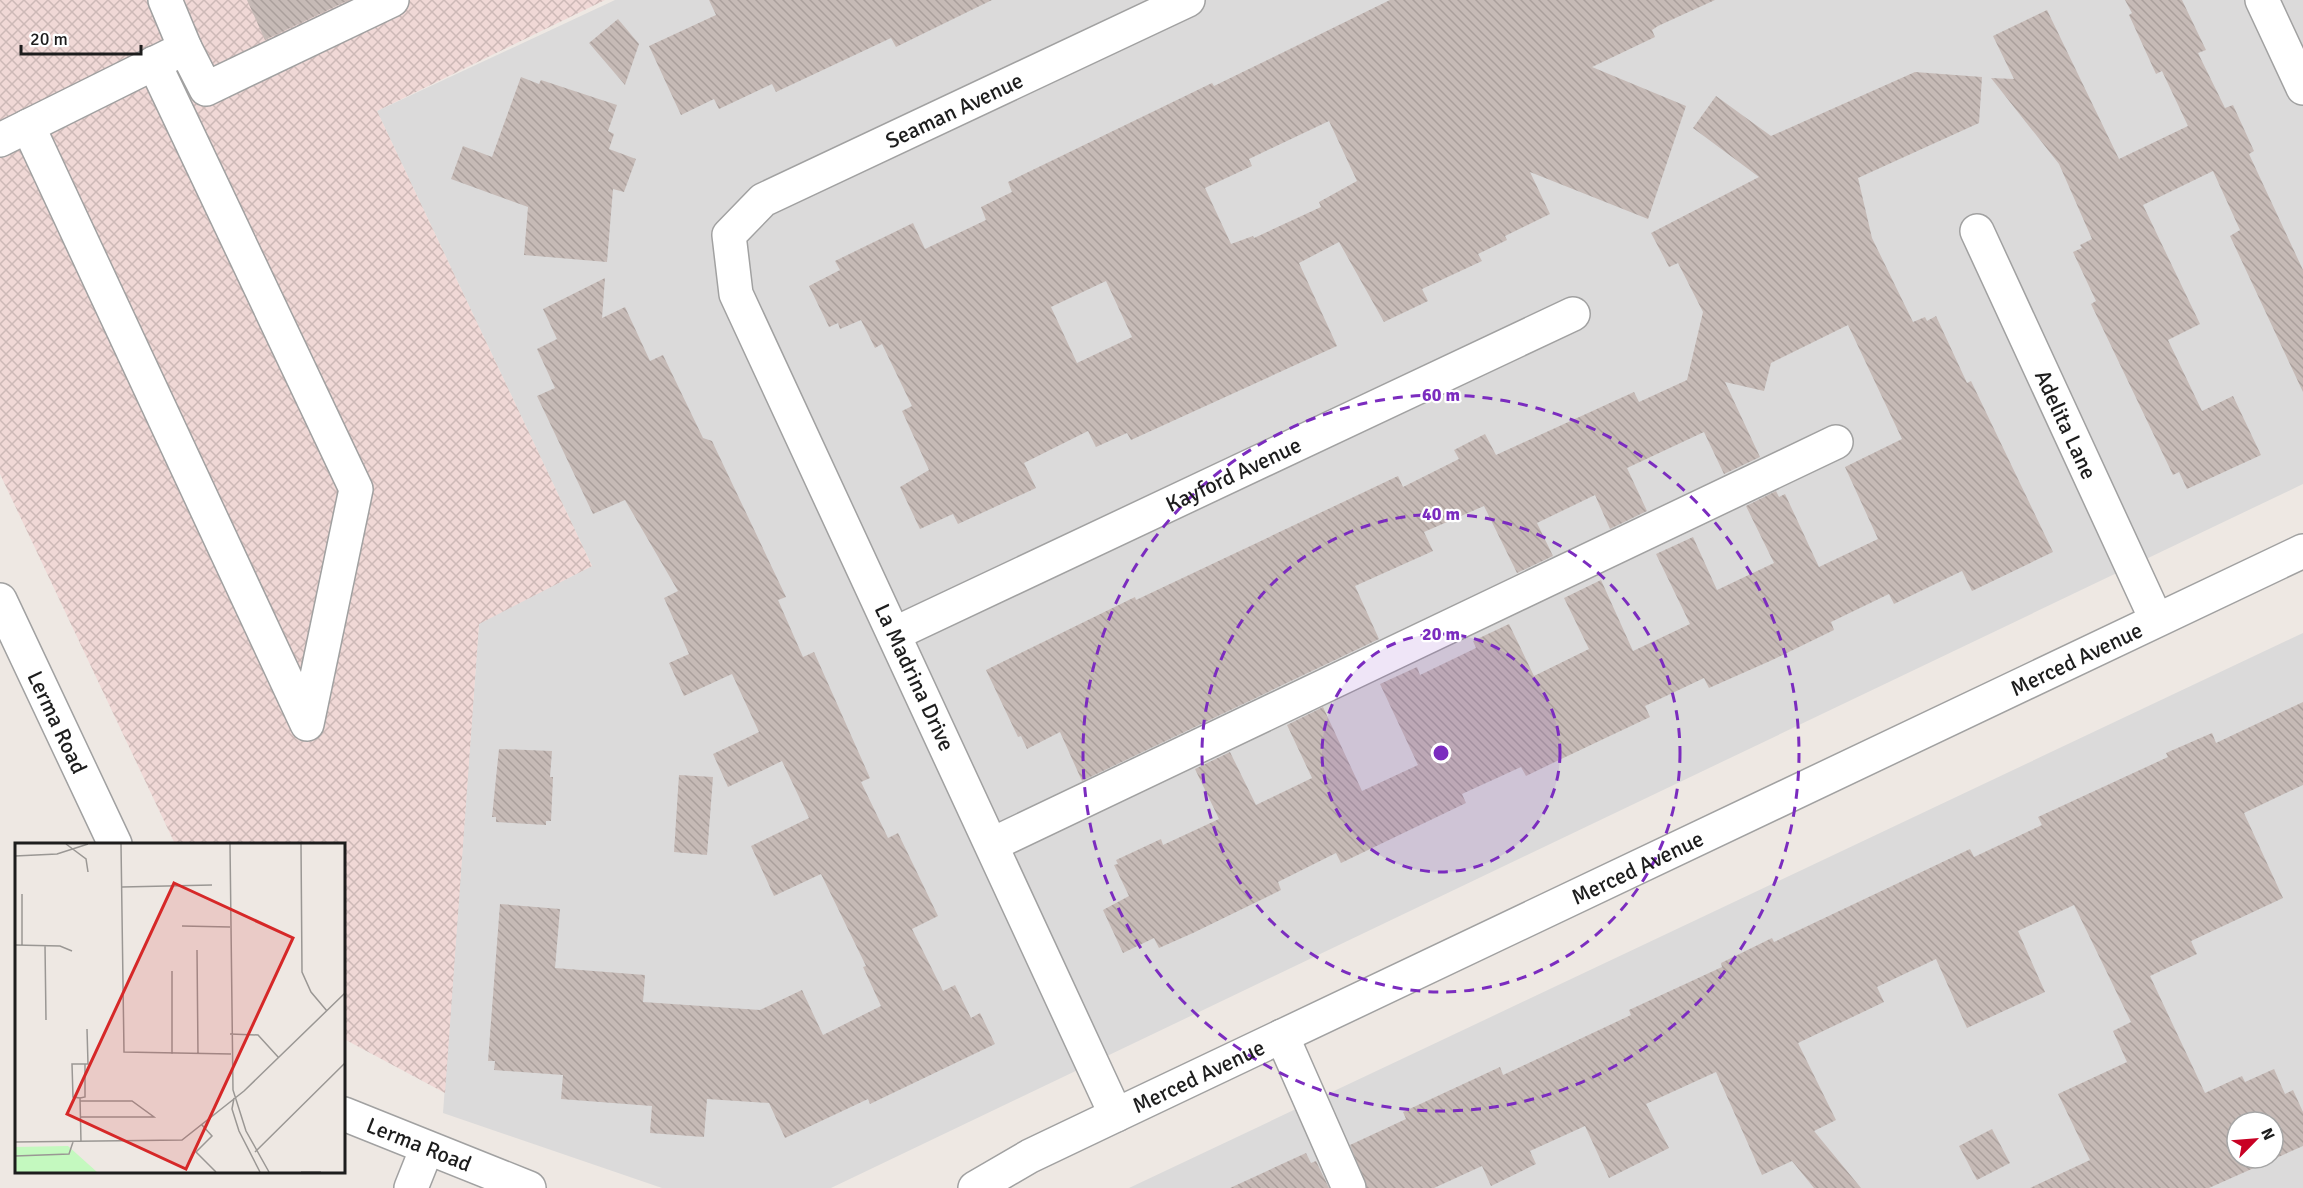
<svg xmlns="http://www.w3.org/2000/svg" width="2303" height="1188" font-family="Signika,sans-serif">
  <defs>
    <pattern id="military-cross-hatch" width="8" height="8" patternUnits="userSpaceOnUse" patternTransform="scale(1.5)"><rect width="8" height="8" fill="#f0d8d6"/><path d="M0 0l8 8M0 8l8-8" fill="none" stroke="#cdb9b7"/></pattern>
    <pattern id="building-back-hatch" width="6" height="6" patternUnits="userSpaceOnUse" patternTransform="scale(1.5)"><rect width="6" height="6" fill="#c6bab6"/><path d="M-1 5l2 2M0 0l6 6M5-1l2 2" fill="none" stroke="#aa9f9c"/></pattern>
  </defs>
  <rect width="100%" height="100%" fill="#eee8e3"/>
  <!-- residential -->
  <g fill="#dbdada" fill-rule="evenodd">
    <polygon points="615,0 2303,0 2303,484 831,1188 662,1188 443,1113 479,623 592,566 377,111"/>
    <path d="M2303,633V1188H1129ZM2237,1122H2273V1158H2237Z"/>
  </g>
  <!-- military -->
  <polygon fill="url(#military-cross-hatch)" points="0,0 605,0 377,111 592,566 479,624 445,1093 344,1039 344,844 175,844 0,474"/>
  <!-- building -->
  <g fill="url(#building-back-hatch)" fill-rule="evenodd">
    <polygon points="247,0 349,0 265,40"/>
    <polygon points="709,0 992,0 896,47 891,38 776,92 772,84 719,109 714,99 681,115 649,46 716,15"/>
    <path d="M1390,0H1715L1658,26L1652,30L1655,37L1592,67L1686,106L1648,219L1530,172L1550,214L1505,236L1507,240L1478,254L1482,261L1422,289L1428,301L1384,322L1339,242L1299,263L1337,346L1131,440L1127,433L1096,447L1088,431L1024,463L1036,488L958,524L953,514L920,529L900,487L929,470L902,411L912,406L882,344L875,348L861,320L840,329L838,323L829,327L809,286L840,270L835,261L913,223L925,249L986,220L981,207L1012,192L1008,182L1212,83L1214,86ZM1329,121L1357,181L1319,202L1321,207L1254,238L1253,236L1231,244L1205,188L1252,166L1249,159ZM1106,281L1132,337L1077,363L1051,307Z"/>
    <polygon points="2125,0 2182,0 2206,50 2198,53 2225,108 2233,105 2254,151 2249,154 2303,270 2303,392 2230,236 2240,230 2213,171 2143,205 2200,324 2168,340 2202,411 2233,396 2261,455 2187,489 2179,472 2173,475 2091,304 2096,301 2073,252 2082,248 2080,245 2092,239 2059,164 1991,78 2014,79 1993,36 2047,10 2119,159 2188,126 2162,71 2156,74 2129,15 2132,13"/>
    <polygon points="618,19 639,44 625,85 589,43"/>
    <polygon points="1915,72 1982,77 1979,123 1858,178 1872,238 1913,322 1925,317 1927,321 1936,316 1967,383 1971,381 2053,552 1972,591 1962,571 1894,604 1889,594 1831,622 1834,630 1770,661 1709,688 1704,678 1645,706 1650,717 1557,761 1526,776 1521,767 1462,794 1466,803 1341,863 1336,853 1278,882 1281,890 1193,933 1159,948 1154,938 1123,953 1103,910 1129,896 1114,865 1118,864 1116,860 1161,839 1163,845 1219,819 1195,769 1230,752 1256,805 1312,778 1287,725 1323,707 1362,791 1418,765 1380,684 1417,667 1420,675 1476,648 1473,641 1509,624 1534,676 1589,649 1564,598 1601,580 1633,651 1690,624 1656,554 1693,537 1717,590 1774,563 1746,506 1776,491 1779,497 1785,494 1819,567 1878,539 1845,467 1902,439 1848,325 1771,363 1764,391 1725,382 1760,457 1724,474 1704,432 1627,468 1647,511 1610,529 1595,495 1537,523 1553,556 1517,573 1484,506 1424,532 1433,551 1355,586 1379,639 1082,781 1060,732 1027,749 1021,736 1018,737 986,670 1135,597 1136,600 1398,476 1403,487 1459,459 1454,450 1485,434 1496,455 1634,392 1639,402 1687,380 1703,312 1678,263 1669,267 1651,233 1759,177 1693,128 1716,96 1771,136"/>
    <polygon points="521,77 539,84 541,80 617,105 608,131 614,134 609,149 636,159 624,192 613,189 607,262 524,255 528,207 451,179 463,146 492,157"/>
    <polygon points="605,278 602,318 625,307 650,361 663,355 703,438 712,441 786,597 778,600 803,657 814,652 870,778 861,782 888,838 898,833 938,916 912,929 943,991 955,985 971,1018 980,1013 995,1044 870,1104 868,1099 785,1138 769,1103 707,1099 704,1137 650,1133 652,1106 561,1099 563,1075 494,1070 495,1061 488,1061 500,904 560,909 555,968 645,975 643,1002 760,1010 802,990 823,1035 881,1006 863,967 866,966 821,874 774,896 751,846 809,818 782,761 728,787 713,754 759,732 732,674 684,696 669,663 689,654 664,598 678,591 625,500 593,514 537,396 555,388 537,349 557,339 543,309"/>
    <path d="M2303,702V785L2244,813L2283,898L2191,941L2197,954L2150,976L2205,1093L2242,1076L2245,1082L2274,1069L2285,1094L2293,1090L2303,1112V1146L2209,1188H2030L2090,1160L2058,1094L2127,1062L2113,1031L2131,1022L2074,905L2018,931L2045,992L1967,1028L1936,959L1877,987L1884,1002L1798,1043L1836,1120L1814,1131L1861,1188H1814L1792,1161L1762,1175L1716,1072L1646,1104L1669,1148L1609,1178L1585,1126L1530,1151L1536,1164L1491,1186L1482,1166L1434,1188H1367L1350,1145L1406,1119L1403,1112L1500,1067L1503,1075L1631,1015L1629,1010L1722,967L1721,963L1772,938L1774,942L1970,849L1974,857L2042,825L2038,817L2168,757L2166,753L2212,733L2216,743ZM2237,1122H2273V1158H2237Z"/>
    <polygon points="499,749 552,751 550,777 553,777 551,821 546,821 546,825 496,822 496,817 492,817"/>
    <polygon points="679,775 713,777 707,855 674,852"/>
    <polygon points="1992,1129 2010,1163 1977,1180 1959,1146"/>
    <polygon points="1306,1153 1311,1163 1316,1161 1329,1188 1230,1188"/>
  </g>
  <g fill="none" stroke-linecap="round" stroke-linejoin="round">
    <defs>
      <g id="minor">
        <polyline points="2262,0 2303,88"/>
        <polyline points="185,48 206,89 392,0"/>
        <polyline points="28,126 307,724 356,489 154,63"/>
        <polyline points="0,140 185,48 165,0"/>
        <path id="s1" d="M1977,231L2156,619"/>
        <path id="s2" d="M0,600L115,844"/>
        <path id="s3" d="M894,634L1573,314"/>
        <polyline points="993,844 1836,442"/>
        <polyline points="1282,1036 1349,1188"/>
        <path id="s4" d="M344,1114L529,1188"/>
        <path id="s5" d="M1116,1115L736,294L729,235L763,200L1188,0"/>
        <polyline points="411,1188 427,1148"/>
        <path id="s6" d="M975,1188L1030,1156L1116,1115L2303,551"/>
      </g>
    </defs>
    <!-- minor casing -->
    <use href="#minor" stroke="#a1a1a1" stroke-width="36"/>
    <!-- minor -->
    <use href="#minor" stroke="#fff" stroke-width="33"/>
  </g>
  <!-- distance rings -->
  <circle cx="1441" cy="753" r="119" fill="#7b2cbf" fill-opacity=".12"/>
  <g fill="none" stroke="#7b2cbf" stroke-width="3" stroke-dasharray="10 8">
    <circle cx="1441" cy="753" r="119"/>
    <circle cx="1441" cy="753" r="239"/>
    <circle cx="1441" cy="753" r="358"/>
  </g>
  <g text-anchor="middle" stroke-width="4.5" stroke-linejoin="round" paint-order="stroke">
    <!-- street labels -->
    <g font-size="22" fill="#1d1d1d" stroke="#fff">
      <text dy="8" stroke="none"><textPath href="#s5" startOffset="1224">Seaman Avenue</textPath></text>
      <text dy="8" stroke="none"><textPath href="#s1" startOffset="213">Adelita Lane</textPath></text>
      <text dy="8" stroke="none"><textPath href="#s3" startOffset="375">Kayford Avenue</textPath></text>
      <text dy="8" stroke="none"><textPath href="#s6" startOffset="1222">Merced Avenue</textPath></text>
      <text transform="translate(915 677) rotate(65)" y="8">La Madrina Drive</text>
      <text dy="8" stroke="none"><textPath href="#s2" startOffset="135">Lerma Road</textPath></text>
      <text dy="8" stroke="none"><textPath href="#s6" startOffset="736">Merced Avenue</textPath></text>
      <text dy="8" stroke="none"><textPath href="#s6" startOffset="250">Merced Avenue</textPath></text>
      <text dy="8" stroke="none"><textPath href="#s4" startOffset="81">Lerma Road</textPath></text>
    </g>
  </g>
  <!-- overview -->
  <g transform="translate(15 843)">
    <rect width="330" height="330" fill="#eee8e3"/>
    <path d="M53,303L82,329H0V304Z" fill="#c4f9bf"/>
    <path fill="none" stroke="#9a9794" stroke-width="1.5" d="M51,1L71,16L73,29M106,1L109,209L216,211M215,1L218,247L231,288L254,329M286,1L287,129L296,149L312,168M0,13L42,11L73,1M107,44L197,42M7,51V102M167,83L215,84M0,102L45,103L57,108M30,102L31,177M182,107L183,211M157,128V211M215,191L243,192L264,215M65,255L70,254V221M219,255L217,266L224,288L245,329M65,258H117L139,274H66M187,282L197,293L181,309L201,329M0,299L167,297L229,248L330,150M66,299L65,255L58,254L57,221H73L72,186M240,309L330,220M0,313L54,311L58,299M286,329H306"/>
    <path fill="#d62828" fill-opacity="0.15" stroke="#d62828" stroke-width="3" d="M159,40L278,95L171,326L52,271Z"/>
    <rect width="330" height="330" fill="none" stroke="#1d1d1d" stroke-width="3"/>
  </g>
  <circle cx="1441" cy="753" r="9" fill="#7b2cbf" stroke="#fff" stroke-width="3"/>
  <g font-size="18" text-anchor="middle" font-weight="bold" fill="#7b2cbf" stroke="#fff" stroke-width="4.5" stroke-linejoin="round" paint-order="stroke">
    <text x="1441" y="401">60 m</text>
    <text x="1441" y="520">40 m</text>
    <text x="1441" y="640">20 m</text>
  </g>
  <!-- north arrow -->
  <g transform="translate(2255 1140) rotate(65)"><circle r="28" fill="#ffffff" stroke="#a5a5a5" stroke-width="1.5"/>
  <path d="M0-4.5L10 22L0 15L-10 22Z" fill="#c80124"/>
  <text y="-9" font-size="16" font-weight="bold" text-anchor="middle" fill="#1d1d1d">N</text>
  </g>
  <!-- scale -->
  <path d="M21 45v9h120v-9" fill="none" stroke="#1d1d1d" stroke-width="3"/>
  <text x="30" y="45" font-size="18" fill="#1d1d1d" stroke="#ffffff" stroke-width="4.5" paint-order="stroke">20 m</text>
</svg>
